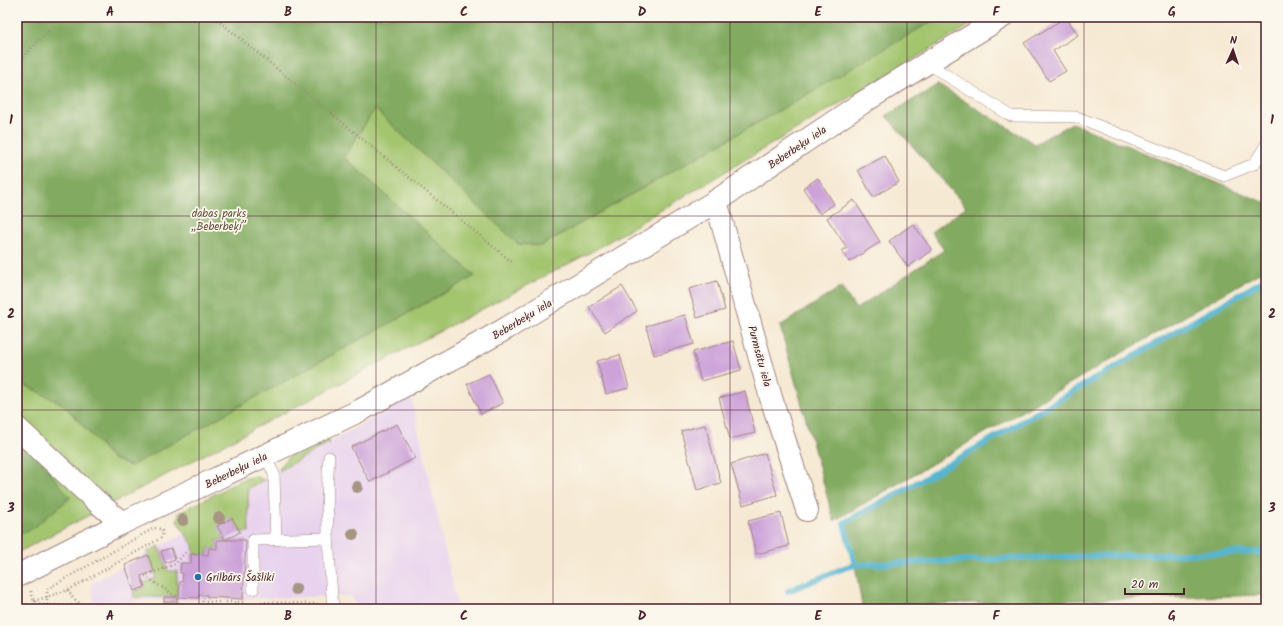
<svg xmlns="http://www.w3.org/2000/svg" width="1283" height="626" font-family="Kalam,sans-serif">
  <rect width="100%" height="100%" fill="#fbf7ec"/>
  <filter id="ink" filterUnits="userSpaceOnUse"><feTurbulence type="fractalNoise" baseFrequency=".025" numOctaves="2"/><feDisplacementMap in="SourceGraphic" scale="8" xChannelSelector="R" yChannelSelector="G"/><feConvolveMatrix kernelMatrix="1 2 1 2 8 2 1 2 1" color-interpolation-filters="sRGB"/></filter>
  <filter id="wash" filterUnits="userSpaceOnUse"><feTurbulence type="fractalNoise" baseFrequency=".012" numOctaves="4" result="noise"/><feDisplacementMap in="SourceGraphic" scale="16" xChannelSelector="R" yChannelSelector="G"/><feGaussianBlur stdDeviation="0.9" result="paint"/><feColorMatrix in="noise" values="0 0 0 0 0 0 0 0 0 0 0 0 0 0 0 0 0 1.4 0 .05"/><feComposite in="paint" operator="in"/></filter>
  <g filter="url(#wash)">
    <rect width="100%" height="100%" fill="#f6e9d3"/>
    <!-- built -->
    <polygon fill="#e8d2ee" points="411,396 458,609 366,609 358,607 350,596 94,602 91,584 205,522 204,515"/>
    <!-- green -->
    <g fill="#a3c56e" stroke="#76724c">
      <polygon points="17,17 984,17 591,252 17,553"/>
      <path d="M328,439L329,443L279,471C284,453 306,448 322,441Z"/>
      <polygon points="256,476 264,480 248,488 249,532 240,532 232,518 218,526 225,540 217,540 217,549 209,548 208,555 194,554 193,545 177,521 179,513 243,479"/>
      <polygon points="159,546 168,571 177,571 177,597 134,597 133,592 145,587 143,583 156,578 147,552"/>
    </g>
    <!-- forest -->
    <g fill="#82aa61" stroke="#666446">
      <polygon points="17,17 939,17 801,98 541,246 518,244 375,109 344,157 475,276 131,466 113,459 64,405 17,381"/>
      <polygon points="938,85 1035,144 1072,123 1266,203 1266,269 834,521 780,326 841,287 856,309 944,250 931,232 966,207 886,116"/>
      <polygon points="1266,279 1266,595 862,606 855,565 844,523 922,480"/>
      <polygon points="17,440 34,452 70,498 33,528 17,535"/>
    </g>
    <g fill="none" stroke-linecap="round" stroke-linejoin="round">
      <!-- stream -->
      <g stroke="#55b6d3" stroke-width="6">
        <polyline points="855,565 844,523 922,480 1266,279"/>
        <polyline points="788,591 844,568 855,565 1021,558 1266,552"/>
      </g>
    </g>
    <g id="blocks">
      <!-- building -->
      <g fill="#cca2d9">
        <polygon points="1066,17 1078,35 1053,51 1066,71 1049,81 1024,43"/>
        <polygon points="885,156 899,182 873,197 858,170"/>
        <polygon points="818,178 834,204 820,214 803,188"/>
        <polygon points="854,200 880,242 849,262 842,251 847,248 827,218"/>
        <polygon points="913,224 932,250 908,267 889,241"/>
        <polygon points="717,281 725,310 697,318 689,289"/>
        <polygon points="622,286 637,311 605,332 589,307"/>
        <polygon points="685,315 694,344 654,355 646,326"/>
        <polygon points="733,341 741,370 701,381 693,352"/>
        <polygon points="620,355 629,388 606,394 597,361"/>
        <polygon points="489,374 503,403 481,414 467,384"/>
        <polygon points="745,391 755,433 730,439 719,398"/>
        <polygon points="397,424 415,458 370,482 351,447"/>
        <polygon points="705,425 721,483 697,490 681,431"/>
        <polygon points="765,453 777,495 743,505 731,464"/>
        <polygon points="781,513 789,546 756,554 748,521"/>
        <polygon points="232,518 240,532 225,540 217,526"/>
        <polygon points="217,540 246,540 243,599 207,597 207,595 199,595 198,598 179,597 180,582 182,582 183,573 180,573 181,563 191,563 191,554 208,555 209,548 217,549"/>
        <polygon points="171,548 175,559 165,563 161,551"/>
        <polygon points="148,555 154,571 141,576 145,587 134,591 125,565"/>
        <rect x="164" y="597" width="13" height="5"/>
      </g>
    </g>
  </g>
  <g filter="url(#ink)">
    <use href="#blocks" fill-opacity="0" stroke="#a0847f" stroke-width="1"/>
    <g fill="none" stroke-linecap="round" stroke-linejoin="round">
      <defs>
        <g id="lane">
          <polyline points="927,63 1011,116 1077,117 1224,176 1254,164 1266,145"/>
          <polyline points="265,455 274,474 276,540"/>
          <path d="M329,457C325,508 329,558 333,609"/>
          <polyline points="253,589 253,540 328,538"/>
        </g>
        <g id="street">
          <polyline points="716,201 771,398 807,510"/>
          <polyline points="17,428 95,500 122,523"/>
          <polyline points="17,576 122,523 207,483 361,410 507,328 716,201 862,103 1002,17"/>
        </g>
      </defs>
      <!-- lane casing -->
      <use href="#lane" stroke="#a0847f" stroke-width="12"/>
      <!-- street casing -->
      <use href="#street" stroke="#a0847f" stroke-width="24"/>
      <!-- path -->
      <g stroke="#a0847f" stroke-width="2.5" stroke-dasharray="1 3" stroke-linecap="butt">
        <polyline points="214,17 512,262"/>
        <polyline points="17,63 62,17"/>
        <polyline points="68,590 73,598 82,605"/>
        <path d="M31,591C31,601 36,602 44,605L162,606L167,603"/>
        <polyline points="34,601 68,590 83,582"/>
        <polyline points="203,602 203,595"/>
        <polyline points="206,602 244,602"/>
        <polyline points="261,602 318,604"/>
        <polyline points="179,603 177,596 172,594 145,576 175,564 186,552"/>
      </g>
      <!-- lane -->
      <use href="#lane" stroke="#fff" stroke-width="11"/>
      <!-- street -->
      <use href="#street" stroke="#fff" stroke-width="22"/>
      <!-- path-bridge -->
      <polyline stroke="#a0847f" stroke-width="2.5" stroke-dasharray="1 3" stroke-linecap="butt" points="47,609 47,589 154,528 161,529 163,533 161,538 83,582"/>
    </g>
    <!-- trees -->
    <g fill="#a69582">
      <circle cx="357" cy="487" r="6"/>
      <circle cx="219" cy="518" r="6"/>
      <circle cx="183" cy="520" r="6"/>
      <circle cx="353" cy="534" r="6"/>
      <circle cx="296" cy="589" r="6"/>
    </g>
  </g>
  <!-- grid -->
  <path fill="none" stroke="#4a1f2b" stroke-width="1" stroke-opacity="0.55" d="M199,17V609M376,17V609M553,17V609M730,17V609M907,17V609M1084,17V609M17,216H1266M17,410H1266"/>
  <!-- markers -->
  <circle fill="#1f6fb2" stroke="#fbf7ec" stroke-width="1.5" cx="198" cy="577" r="4"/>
  <g text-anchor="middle" stroke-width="3.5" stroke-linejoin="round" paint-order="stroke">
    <!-- street labels -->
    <g font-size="11" fill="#4a1f2b" stroke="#fbf7ec">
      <text transform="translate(797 147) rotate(-34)" y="4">Beberbeķu iela</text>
      <text transform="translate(522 319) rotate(-31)" y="4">Beberbeķu iela</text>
      <text transform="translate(760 356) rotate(75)" y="4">Purmsātu iela</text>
      <text transform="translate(236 470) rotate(-26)" y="4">Beberbeķu iela</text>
    </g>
    <!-- park labels -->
    <g font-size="11" fill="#65513f" stroke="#fbf7ec">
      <text x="219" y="217">dabas parks<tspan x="219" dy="13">„Beberbeķi”</tspan></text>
    </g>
    <!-- poi labels -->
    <g font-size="11" fill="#4a1f2b" stroke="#fbf7ec" text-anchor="start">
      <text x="206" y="581">Grilbārs Šašliki</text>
    </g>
  </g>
  <!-- margin -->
  <rect width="1283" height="626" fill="none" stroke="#fbf7ec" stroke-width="44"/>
  <!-- north arrow -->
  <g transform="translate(1233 50) rotate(3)" stroke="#fbf7ec" stroke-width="3" paint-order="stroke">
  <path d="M0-3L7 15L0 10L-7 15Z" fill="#4a1f2b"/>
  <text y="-6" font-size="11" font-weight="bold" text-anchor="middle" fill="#4a1f2b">N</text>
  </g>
  <!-- scale -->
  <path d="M1125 588v6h59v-6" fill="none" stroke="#4a1f2b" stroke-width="2"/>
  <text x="1131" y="588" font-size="12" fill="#4a1f2b" stroke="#fbf7ec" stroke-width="3" paint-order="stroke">20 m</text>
  <rect x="22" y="22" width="1239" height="582" fill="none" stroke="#4a1f2b" stroke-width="1.5"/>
  <g font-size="13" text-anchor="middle" font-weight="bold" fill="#4a1f2b">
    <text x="110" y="16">A</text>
    <text x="288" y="16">B</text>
    <text x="464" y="16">C</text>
    <text x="642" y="16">D</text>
    <text x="818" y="16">E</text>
    <text x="996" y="16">F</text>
    <text x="1172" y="16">G</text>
    <text x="11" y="124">1</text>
    <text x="1272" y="124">1</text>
    <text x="11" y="318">2</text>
    <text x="1272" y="318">2</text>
    <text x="11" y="512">3</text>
    <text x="1272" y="512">3</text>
    <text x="110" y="620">A</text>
    <text x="288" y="620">B</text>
    <text x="464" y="620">C</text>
    <text x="642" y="620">D</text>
    <text x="818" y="620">E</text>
    <text x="996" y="620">F</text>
    <text x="1172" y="620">G</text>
  </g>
</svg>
